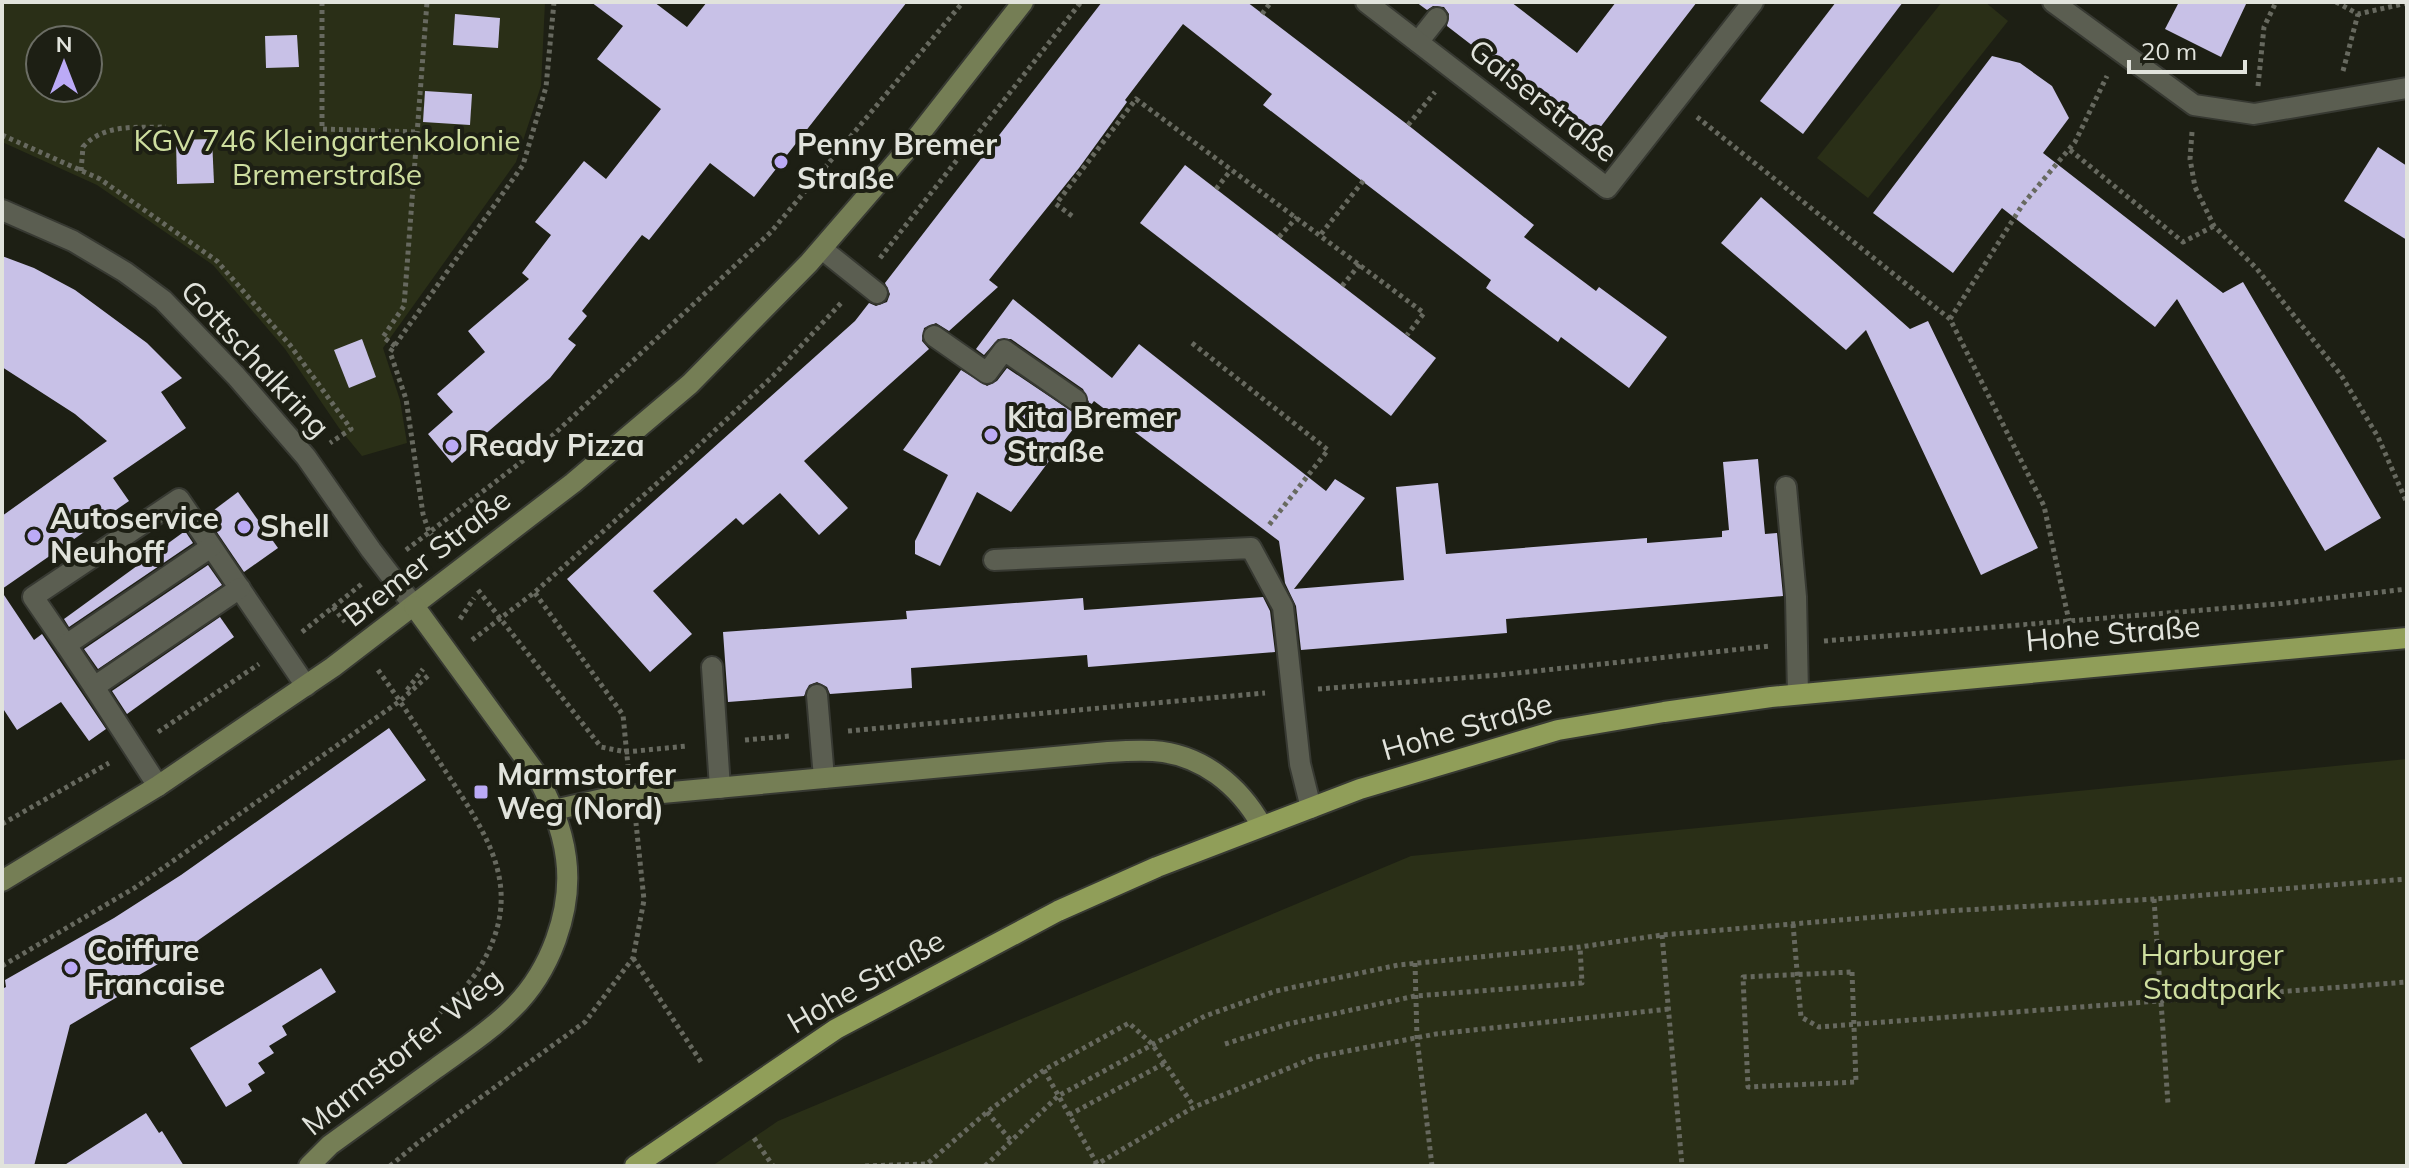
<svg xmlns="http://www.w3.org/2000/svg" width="2409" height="1168" font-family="Mulish,sans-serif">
  <rect width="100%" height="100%" fill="#1d1f14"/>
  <!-- green -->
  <g fill="#2a2f17" fill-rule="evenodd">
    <path d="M2,2H545L541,86L516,162L383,348L400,400L407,443L362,456L339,428L285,349L213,265L97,185L2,142ZM40,40H88V88H40Z"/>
    <polygon points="1942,2 1985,2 2008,21 1868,198 1817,158"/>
    <polygon points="2407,759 2407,1166 712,1166 778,1121 1411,856"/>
  </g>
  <!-- building -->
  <g fill="#c8c1e7">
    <polygon points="591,2 654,2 687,27 707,2 907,2 754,197 710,163 649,240 642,235 582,311 587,316 568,339 576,345 550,378 452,463 428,434 453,412 437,394 485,352 468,331 529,279 522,273 551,235 535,222 584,161 606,179 661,109 597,59 623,26"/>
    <polygon points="1102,2 1247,2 1408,125 1534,225 1524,237 1596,291 1599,287 1667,337 1629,388 1561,337 1558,342 1486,288 1491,280 1263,105 1272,94 1183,24 1125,100 1127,102 1079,168 989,280 998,287 949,331 936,323 924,328 922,341 929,349 804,461 848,508 819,535 780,493 743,525 736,518 653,591 692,634 650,672 567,579 855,321 869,303 876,306 887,302 890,294 885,283"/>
    <polygon points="1416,2 1511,2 1577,53 1616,2 1697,2 1592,138 1447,26 1449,14 1444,7 1433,6 1427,10"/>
    <polygon points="1836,2 1903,2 1803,134 1760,101"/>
    <polygon points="2179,2 2247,2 2221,57 2165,29"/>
    <polygon points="455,14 500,18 498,48 453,45"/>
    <polygon points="297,35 299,67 266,68 265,36"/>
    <polygon points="1992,56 2020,63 2052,86 2069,118 2043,153 2223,293 2243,282 2381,518 2325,551 2177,299 2155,327 2002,208 1953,273 1873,213"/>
    <polygon points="425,91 472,94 470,125 423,122"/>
    <polygon points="212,139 214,183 177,184 176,140"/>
    <polygon points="2378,147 2407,166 2407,240 2344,201"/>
    <polygon points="1185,165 1436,358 1391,416 1140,223"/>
    <polygon points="1761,197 1910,329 1928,321 2038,548 1981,575 1866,330 1846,350 1721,243"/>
    <polygon points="2,256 34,268 75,290 147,343 182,378 161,392 186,428 113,478 129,501 2,589 2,516 107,441 75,414 2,367"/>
    <polygon points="1013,299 1112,378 1139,344 1326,491 1335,479 1365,498 1294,589 1404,580 1396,487 1438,483 1446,554 1647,538 1647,543 1684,540 1722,537 1722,531 1729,530 1723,462 1758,459 1765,534 1777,533 1783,596 1506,619 1507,633 1301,650 1296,606 1285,583 1279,541 1094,401 1011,512 977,492 940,566 915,554 915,541 948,475 903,450 961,370 987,386 997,381 1007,368 1074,413 1082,411 1089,402 1083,389 1011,339 998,339 984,355 976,349"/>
    <polygon points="362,339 376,377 349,388 334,350"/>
    <polygon points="238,492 278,548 244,572 206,516"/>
    <polygon points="185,531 193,543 69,627 64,619"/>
    <polygon points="208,565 222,585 98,669 84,649"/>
    <polygon points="2,592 34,640 42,634 106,729 89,741 61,702 17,730 2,707"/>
    <polygon points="1263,597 1270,611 1275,652 1088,667 1087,655 911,668 912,688 830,694 827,687 817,682 809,685 804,696 728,702 723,632 907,619 906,611 1083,598 1084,610"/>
    <polygon points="220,617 234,637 127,714 112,691"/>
    <polygon points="389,728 426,780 173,958 172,956 115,989 119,996 70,1025 34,1166 2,1166 2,989 6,987 5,980 114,918 181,875"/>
    <polygon points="321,968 336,992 282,1026 287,1035 269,1046 274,1053 258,1063 265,1073 248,1084 252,1091 226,1107 190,1048"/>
    <polygon points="146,1113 159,1133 162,1131 184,1166 63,1166"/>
  </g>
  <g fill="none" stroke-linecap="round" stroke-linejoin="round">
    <defs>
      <g id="lane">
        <polyline points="1418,42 1437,18"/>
        <polyline points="822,249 877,293"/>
        <polyline points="934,336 987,373 1004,350 1076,400"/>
        <polyline points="1786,487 1796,597 1798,694"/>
        <polyline points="994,560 1251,548 1283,607 1300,764 1311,808"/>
        <polyline points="66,645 33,597 179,499 306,686"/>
        <polyline points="712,667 720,788"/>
        <polyline points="94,687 66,645 211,547"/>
        <polyline points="817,695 824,778"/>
        <polyline points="158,786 94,687 240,588"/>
      </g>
      <g id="street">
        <polyline points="1366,2 1607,188 1753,2"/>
        <polyline points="2053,2 2194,105 2254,114 2407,88"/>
        <polyline points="2,210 73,241 125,272 163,300 236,376 306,457 371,550 414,606"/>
      </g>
      <g id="secondary">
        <path d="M554,810L607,798L1108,752C1123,751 1138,750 1153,751C1201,754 1239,785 1262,826"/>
        <polyline points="2,881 158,786 333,667 573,483 690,384 809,263 911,145 1023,2"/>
        <path d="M309,1166L330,1145C365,1120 400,1094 435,1069C461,1050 489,1032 512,1009C550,972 573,911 566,858C562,826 549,799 535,772L414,606"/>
      </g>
      <polyline id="primary" points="635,1166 836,1029 1058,911 1157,867 1360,789 1558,730 1664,712 1771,697 2407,638"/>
    </defs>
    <!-- lane casing -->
    <use href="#lane" stroke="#373932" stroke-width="24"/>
    <!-- street casing -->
    <use href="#street" stroke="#373932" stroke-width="24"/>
    <!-- secondary casing -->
    <use href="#secondary" stroke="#373932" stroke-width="24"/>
    <!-- primary casing -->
    <use href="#primary" stroke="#373932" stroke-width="24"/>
    <!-- path -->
    <g stroke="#67695f" stroke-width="5" stroke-dasharray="4 4" stroke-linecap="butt">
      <polyline points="322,2 322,129 418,132"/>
      <polyline points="2336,2 2358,14 2407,3"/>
      <polyline points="1262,14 1271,2"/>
      <polyline points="2343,71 2358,14"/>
      <polyline points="2258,86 2264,27 2276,2"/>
      <polyline points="1697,117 1950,319 2044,506 2069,621"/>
      <polyline points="1408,125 1435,92"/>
      <polyline points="2192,132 2190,159 2195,187 2214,226 2257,269 2341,375 2378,437 2407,503"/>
      <polyline points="2,135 100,179 217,261 290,345 351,429 330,443"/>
      <polyline points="2070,150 2183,242 2214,226"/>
      <path d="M81,171L83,147C104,123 137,128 166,127"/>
      <polyline points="1216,189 1231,170"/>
      <polyline points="1072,216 1056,204 1136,99 1424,313 1407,335"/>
      <polyline points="1321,234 1364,180"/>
      <polyline points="1279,237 1297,217"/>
      <polyline points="880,258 1081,2"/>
      <polyline points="1342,286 1360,264"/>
      <polyline points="1950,319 2023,204 2075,142 2107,76"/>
      <polyline points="1192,343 1328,450 1269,525"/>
      <polyline points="395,346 383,337 404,306 427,2"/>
      <polyline points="444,549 429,532 423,514 406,399 390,352 523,165 546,87 554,2"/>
      <polyline points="406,550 537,450 771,232 963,2"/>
      <polyline points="478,590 601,747 626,752 687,746"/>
      <polyline points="535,593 623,715 628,766"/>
      <polyline points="333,607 345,622"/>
      <polyline points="460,619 474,598"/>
      <polyline points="302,632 363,583"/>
      <polyline points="472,640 535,592 682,461 773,376 842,302"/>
      <polyline points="1824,641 2277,604 2407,589"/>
      <path d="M378,670C402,703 424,738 446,772C489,838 526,890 480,967C466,991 425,1026 404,1047"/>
      <polyline points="1318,689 1499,675 1770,646"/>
      <polyline points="407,690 423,669"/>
      <polyline points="848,731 1265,693"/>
      <polyline points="158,732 259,664"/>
      <polyline points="745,740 790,736"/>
      <polyline points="2,824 109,763"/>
      <polyline points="2154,899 2168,1104"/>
      <polyline points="1793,924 1801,1017 1819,1027 2407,982"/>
      <polyline points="1662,935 1682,1166"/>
      <polyline points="633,958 703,1065"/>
      <polyline points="1415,963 1417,1038 1432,1166"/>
      <polyline points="2,966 136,887 400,701 430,674"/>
      <polygon points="1852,972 1856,1082 1748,1087 1743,977"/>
      <polyline points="1225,1044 1288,1024 1415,996 1582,983 1580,947"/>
      <polyline points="1044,1070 1097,1164"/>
      <polyline points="987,1112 1012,1142"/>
      <polyline points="1069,1115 1165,1063"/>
      <polyline points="754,1138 773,1166"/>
      <polyline points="390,1166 419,1142 585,1022 633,958 644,900 636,823"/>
      <polyline points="865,1166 927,1164 987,1112 1044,1070 1129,1023 1152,1044 1194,1107"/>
      <polyline points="985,1166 1058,1096 1205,1016 1276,991 1398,965 1580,947 1662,935 1947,911 2154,899 2407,879"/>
      <polyline points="1094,1166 1194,1107 1316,1057 1436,1034 1669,1009"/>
    </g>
    <!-- lane -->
    <use href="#lane" stroke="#5b5e51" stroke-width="20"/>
    <!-- street -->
    <use href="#street" stroke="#5b5e51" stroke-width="20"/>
    <!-- secondary -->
    <use href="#secondary" stroke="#757e55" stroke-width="20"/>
    <!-- primary -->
    <use href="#primary" stroke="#909e59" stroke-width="20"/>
  </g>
  <!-- markers -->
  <g fill="#bbaaf6" stroke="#1d1f14" stroke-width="3">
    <circle cx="781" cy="162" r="8"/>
    <circle cx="991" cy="435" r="8"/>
    <circle cx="452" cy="446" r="8"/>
    <circle cx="244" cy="527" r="8"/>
    <circle cx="34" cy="536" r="8"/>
    <rect x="473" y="784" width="16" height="16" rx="4"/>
    <circle cx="71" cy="968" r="8"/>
  </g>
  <g text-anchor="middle" stroke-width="8" stroke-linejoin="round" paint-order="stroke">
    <!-- street labels -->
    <g font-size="30" fill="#e1e3dc" stroke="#1d1f14">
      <text transform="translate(1543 101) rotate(38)" y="10">Gaiserstraße</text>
      <text transform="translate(255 359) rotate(47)" y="10">Gottschalkring</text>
      <text transform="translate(427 558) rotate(-38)" y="10">Bremer Straße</text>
      <text transform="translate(2113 634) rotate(-5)" y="10">Hohe Straße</text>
      <text transform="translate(1467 727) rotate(-16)" y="10">Hohe Straße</text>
      <text transform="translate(866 982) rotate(-30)" y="10">Hohe Straße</text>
      <text transform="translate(402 1052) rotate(-39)" y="10">Marmstorfer Weg</text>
    </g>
    <!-- park labels -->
    <g font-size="30" fill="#cede9f" stroke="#1d1f14">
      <text x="327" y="151">KGV 746 Kleingartenkolonie<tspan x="327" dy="34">Bremerstraße</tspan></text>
      <text x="2212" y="965">Harburger<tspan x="2212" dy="34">Stadtpark</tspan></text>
    </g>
    <!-- poi labels -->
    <g font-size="30" font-weight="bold" fill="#e1e3dc" stroke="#1d1f14" text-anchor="start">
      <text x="797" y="155">Penny Bremer<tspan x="797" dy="34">Straße</tspan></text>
      <text x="1007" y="428">Kita Bremer<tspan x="1007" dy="34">Straße</tspan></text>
      <text x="468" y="456">Ready Pizza</text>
      <text x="50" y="529">Autoservice<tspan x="50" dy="34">Neuhoff</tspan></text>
      <text x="260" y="537">Shell</text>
      <text x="497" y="785">Marmstorfer<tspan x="497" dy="34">Weg (Nord)</tspan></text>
      <text x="87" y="961">Coiffure<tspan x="87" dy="34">Francaise</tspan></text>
    </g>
  </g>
  <!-- border -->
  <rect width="2409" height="1168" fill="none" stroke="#e1e3dc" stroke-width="8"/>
  <!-- north arrow -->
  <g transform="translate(64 64)"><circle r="38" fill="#1d1f14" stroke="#6b6d64" stroke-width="2"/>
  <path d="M0-6L14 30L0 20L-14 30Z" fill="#bbaaf6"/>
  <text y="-12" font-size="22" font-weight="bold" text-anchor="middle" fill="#e1e3dc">N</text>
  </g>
  <!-- scale -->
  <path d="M2129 60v12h116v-12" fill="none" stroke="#e1e3dc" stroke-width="4"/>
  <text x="2141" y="60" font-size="24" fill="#e1e3dc" stroke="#1d1f14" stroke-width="6" paint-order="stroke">20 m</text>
</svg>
